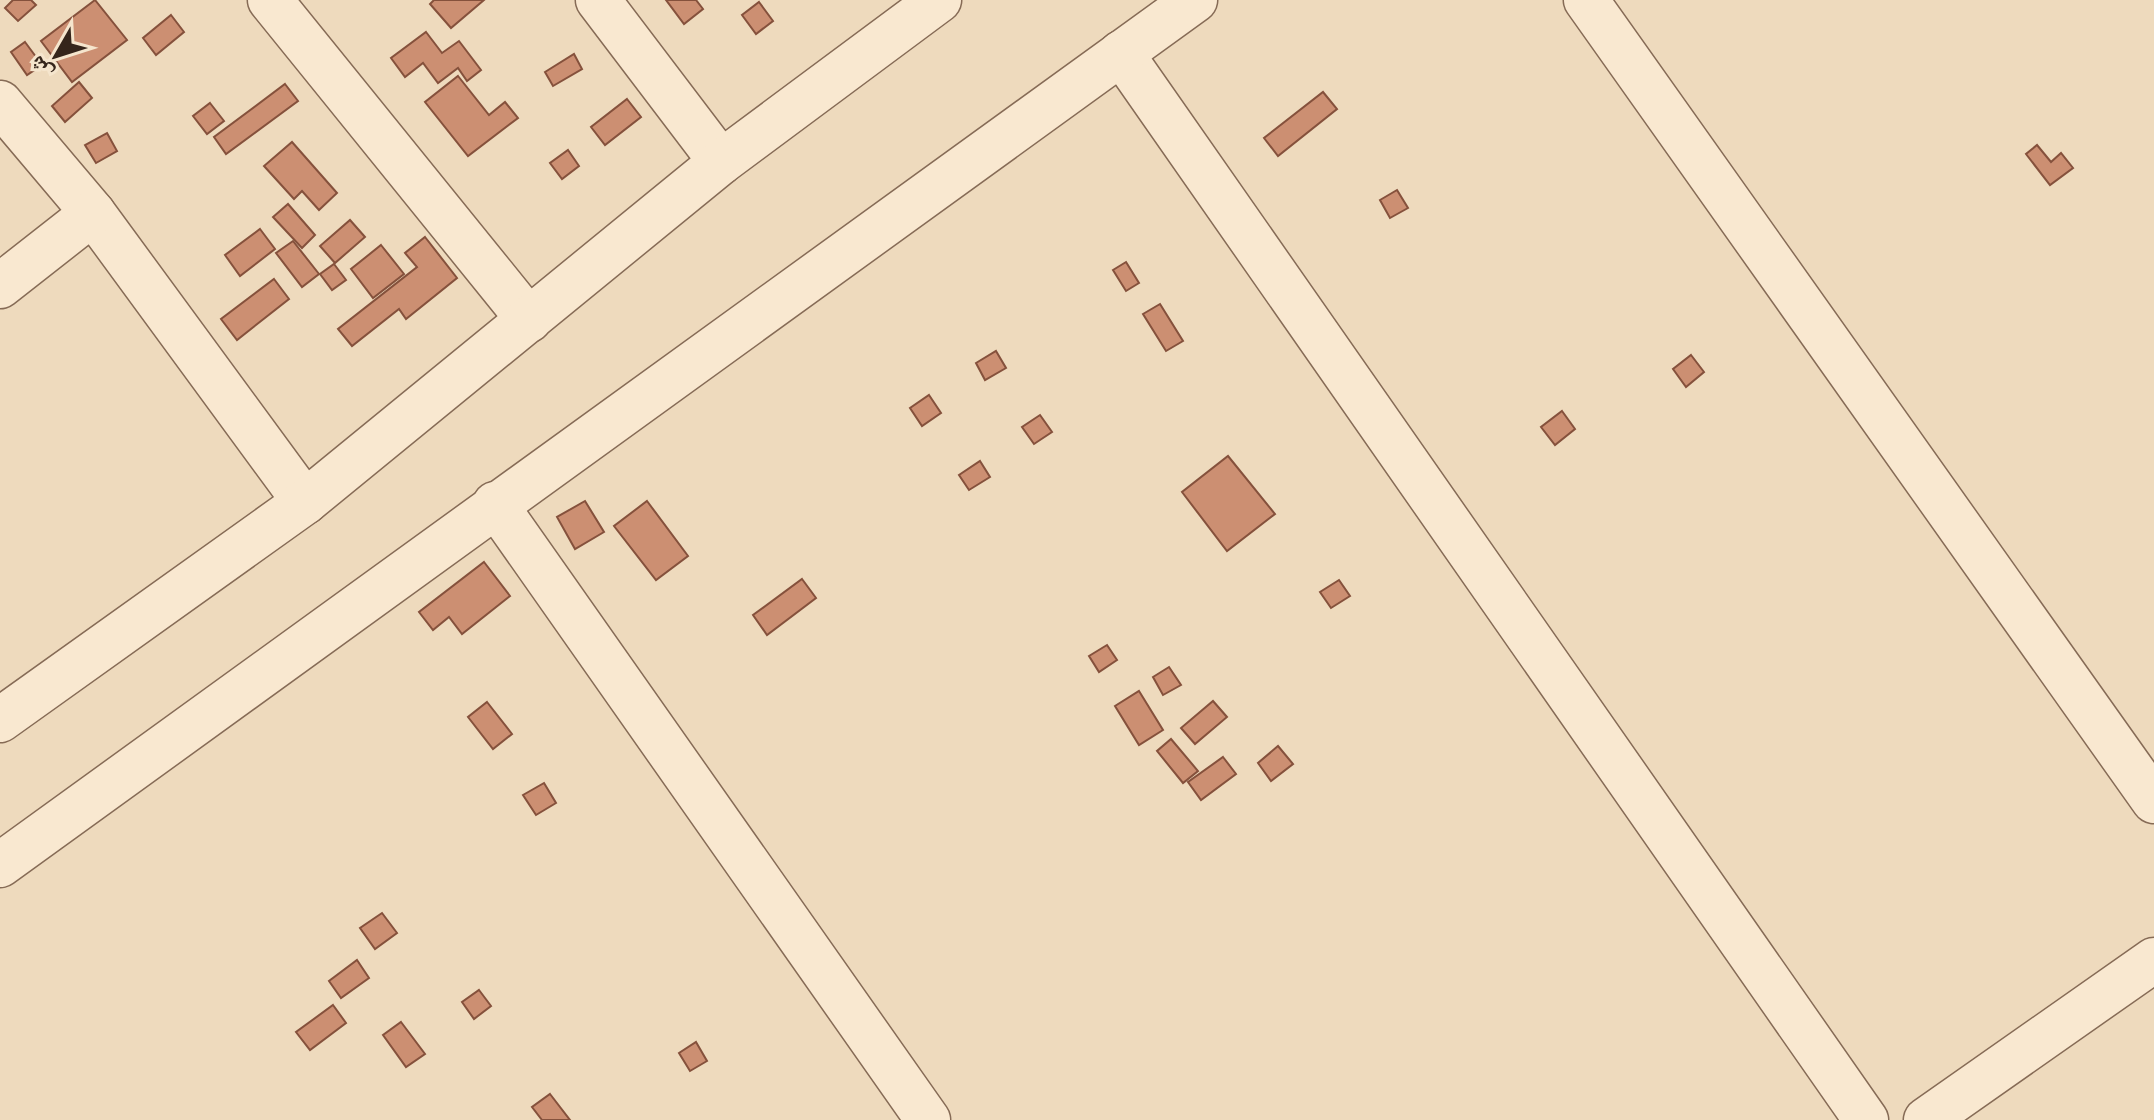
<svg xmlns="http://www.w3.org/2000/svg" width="2154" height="1120" font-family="'Playfair Display','Noto Naskh Arabic',serif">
  <rect width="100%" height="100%" fill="#eedabd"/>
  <!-- building -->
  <g fill="#cc8f72" stroke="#85513c" stroke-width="2">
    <polygon points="13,0 31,0 36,5 18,21 5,8"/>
    <polygon points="95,0 127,40 72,82 41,41"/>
    <polygon points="434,0 484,0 451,28 430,4"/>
    <polygon points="666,0 696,0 703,9 684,24"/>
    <polygon points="759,2 773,21 756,34 742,15"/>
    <polygon points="171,15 184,32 156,55 143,38"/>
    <polygon points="426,32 442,53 459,41 481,70 467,81 458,68 438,83 423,63 405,77 391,58"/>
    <polygon points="25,42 42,65 27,75 11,52"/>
    <polygon points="574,54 582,69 553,86 545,72"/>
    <polygon points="458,76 489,115 505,102 518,118 468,156 425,102"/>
    <polygon points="79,82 92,98 65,122 52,106"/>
    <polygon points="285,84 298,101 226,154 214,137"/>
    <polygon points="1323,92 1337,109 1278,156 1264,138"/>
    <polygon points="627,99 641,117 605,145 591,127"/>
    <polygon points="210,103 224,121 207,134 193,116"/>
    <polygon points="107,133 117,151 96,163 85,145"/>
    <polygon points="292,142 337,193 319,210 302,191 294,199 264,166"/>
    <polygon points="2037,145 2051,162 2061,153 2073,168 2050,185 2026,154"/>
    <polygon points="568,150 579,166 562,179 550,163"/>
    <polygon points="1397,190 1408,208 1390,218 1380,200"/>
    <polygon points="288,204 315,235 302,248 273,217"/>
    <polygon points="350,220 365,237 335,263 320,246"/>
    <polygon points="260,229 275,249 240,276 225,255"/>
    <polygon points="425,237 457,278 406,319 399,309 352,346 338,329 417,267 405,253"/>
    <polygon points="293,241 319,274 302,287 276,253"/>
    <polygon points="381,245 404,274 373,298 351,269"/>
    <polygon points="1126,262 1139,283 1126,291 1113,270"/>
    <polygon points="334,264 346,280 332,290 320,274"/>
    <polygon points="274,279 289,299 237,340 221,319"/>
    <polygon points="1160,304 1183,341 1166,351 1143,314"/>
    <polygon points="996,351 1006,368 985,380 976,363"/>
    <polygon points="1691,355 1704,372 1686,387 1673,369"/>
    <polygon points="929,395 941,413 922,426 910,408"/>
    <polygon points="1562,411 1575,429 1555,445 1541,427"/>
    <polygon points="1040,415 1052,432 1034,444 1022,427"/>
    <polygon points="1228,456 1275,514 1227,551 1182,492"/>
    <polygon points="980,461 990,477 969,490 959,475"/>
    <polygon points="585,501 604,532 575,549 557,517"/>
    <polygon points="647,501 688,556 656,580 614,526"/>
    <polygon points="484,562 510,596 462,634 449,617 433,630 419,612"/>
    <polygon points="802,579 816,598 767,635 753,615"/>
    <polygon points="1339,580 1350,596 1331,608 1320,592"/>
    <polygon points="1107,645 1117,660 1099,672 1089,656"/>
    <polygon points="1169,667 1181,685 1163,695 1153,677"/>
    <polygon points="1139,691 1163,730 1139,745 1115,706"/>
    <polygon points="1213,701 1227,717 1195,744 1181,728"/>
    <polygon points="487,702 512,734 493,749 468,717"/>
    <polygon points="1171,739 1198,771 1183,783 1157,751"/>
    <polygon points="1278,746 1293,764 1271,781 1258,763"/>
    <polygon points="1223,757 1236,774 1201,800 1188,782"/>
    <polygon points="544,783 556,803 536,815 523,795"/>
    <polygon points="382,913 397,933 375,949 360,928"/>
    <polygon points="357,960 369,978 341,998 329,981"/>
    <polygon points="479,990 491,1006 474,1019 462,1002"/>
    <polygon points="333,1005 346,1023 310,1050 296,1032"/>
    <polygon points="401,1022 425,1054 406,1067 383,1035"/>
    <polygon points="696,1042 707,1061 690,1071 679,1053"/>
    <polygon points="550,1094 570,1120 542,1120 532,1107"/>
  </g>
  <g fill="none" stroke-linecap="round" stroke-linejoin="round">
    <defs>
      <g id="minor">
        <polyline points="270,0 529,320"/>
        <polyline points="598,0 721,162"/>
        <polyline points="1586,0 2154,801"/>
        <polyline points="1121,53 1866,1120"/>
        <polyline points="0,103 93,213 305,502"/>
        <polyline points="0,286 93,213"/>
        <polyline points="495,504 928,1120"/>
        <polyline points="0,720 305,502 721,162 939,0"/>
        <polyline points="0,865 1195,0"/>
        <polyline points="1926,1120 2154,960"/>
      </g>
    </defs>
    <!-- minor casing -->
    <use href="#minor" stroke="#866b56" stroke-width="47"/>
    <!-- minor -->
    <use href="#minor" stroke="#f9e8d0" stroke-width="44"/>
  </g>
  <!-- north arrow -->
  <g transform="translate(56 56) rotate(231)" stroke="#f5e5cd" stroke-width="6" paint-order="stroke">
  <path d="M0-6L14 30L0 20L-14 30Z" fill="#35251b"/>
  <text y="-12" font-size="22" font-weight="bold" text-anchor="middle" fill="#35251b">ش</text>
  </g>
</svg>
